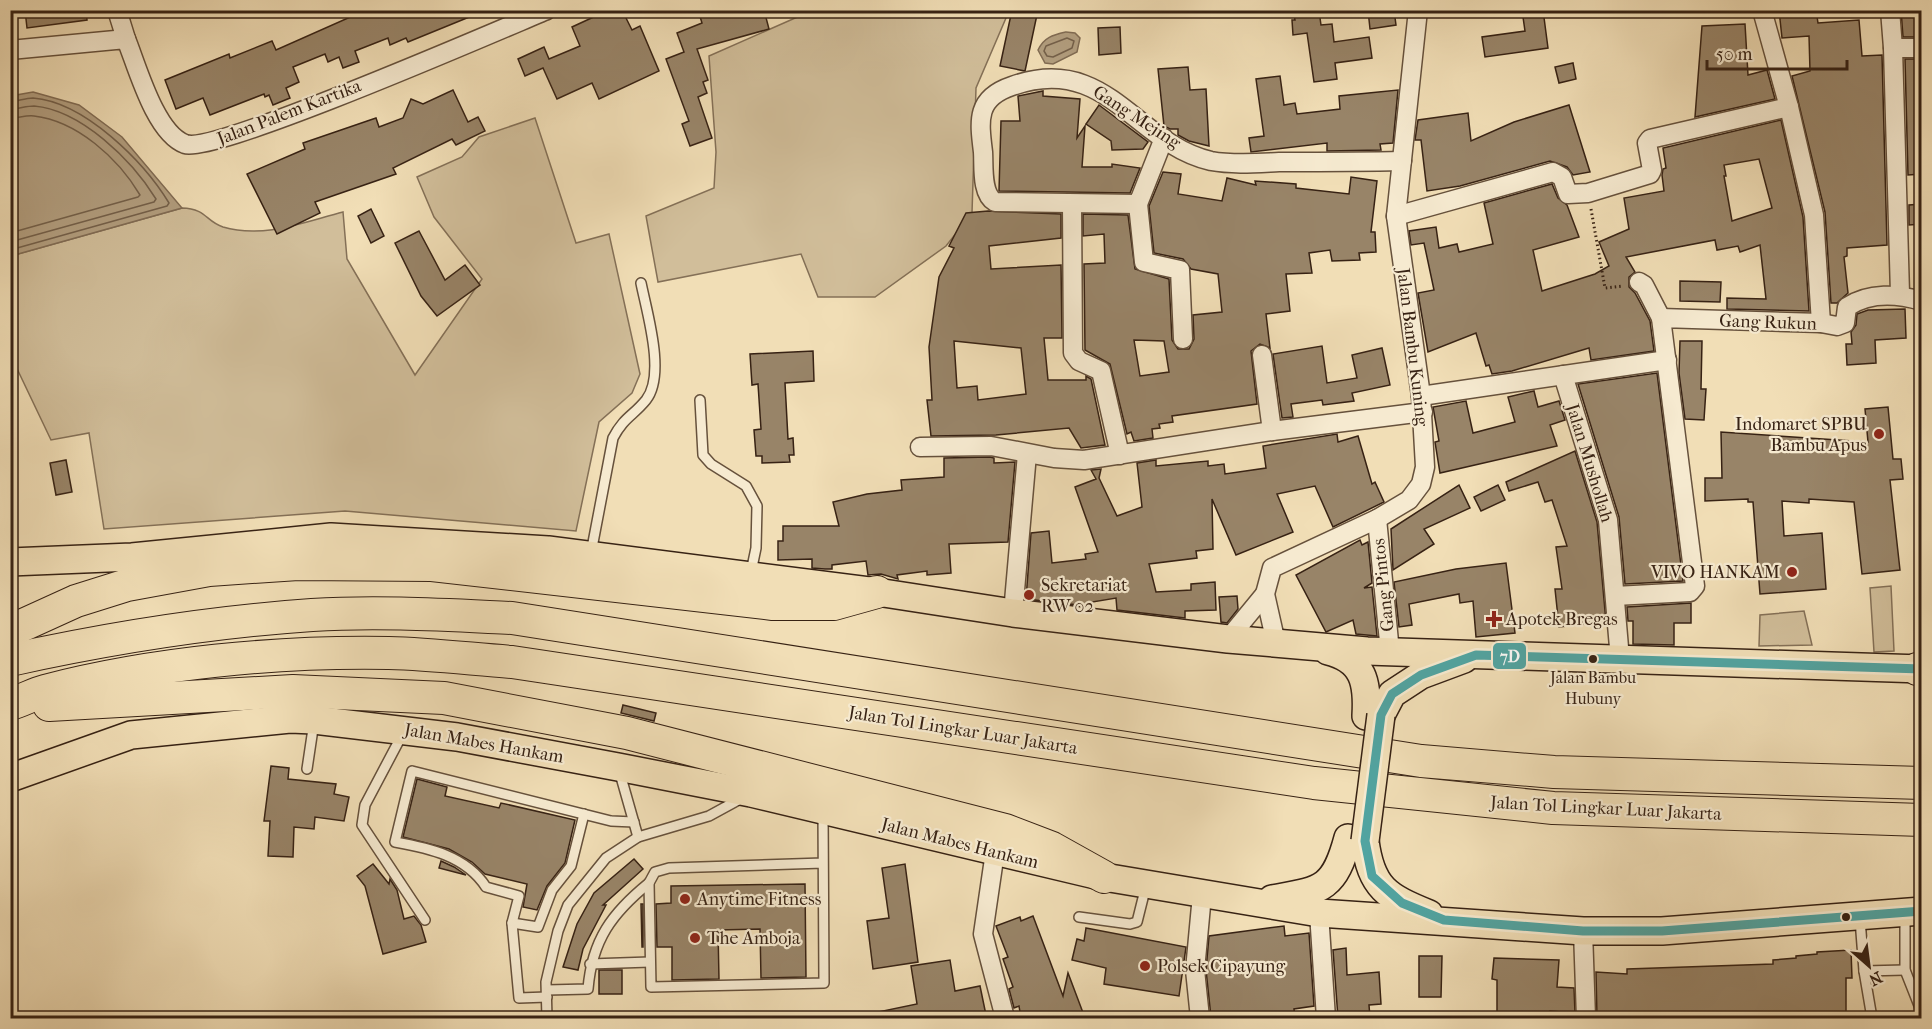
<svg xmlns="http://www.w3.org/2000/svg" width="1932" height="1029" font-family="'IM FELL French Canon',serif">
  <rect width="100%" height="100%" fill="#f1deb6"/>
  <filter id="stains"><feTurbulence type="fractalNoise" baseFrequency=".00333" numOctaves="4"/><feColorMatrix values="0 0 0 0 .2 0 0 0 0 .09 0 0 0 0 .02 0 0 0 .5 -.17"/></filter>
  <radialGradient id="worn" r=".72"><stop offset=".6" stop-color="#630" stop-opacity="0"/><stop offset="1" stop-color="#630" stop-opacity=".3"/></radialGradient>
  <!-- green -->
  <g fill="#d1be9a" stroke="#847057" stroke-width="1.5">
    <polygon points="811,11 1009,11 976,88 972,213 946,246 875,297 818,297 801,254 658,282 646,216 714,188 716,152 709,56"/>
    <path d="M535,118L576,243L609,234L640,374L632,393L599,422L576,531L345,511L104,529L89,433L51,440L11,356V256L182,208C207,209 205,221 223,227C263,239 304,222 343,212L347,259L415,375L482,279L434,217L417,177L462,157L479,137Z"/>
    <polygon points="1891,586 1894,651 1874,652 1870,588"/>
    <polygon points="1804,611 1812,645 1759,646 1760,615"/>
  </g>
  <!-- water -->
  <g fill="#b29e7f" stroke="#816c54" stroke-width="1.5">
    <path d="M1066,32L1075,33L1080,38L1077,52L1053,64L1045,63L1038,50C1044,37 1053,35 1066,32Z"/>
    <polygon points="33,92 79,105 122,137 182,208 11,256 11,96"/>
  </g>
  <g fill="none" stroke-linecap="round" stroke-linejoin="round">
    <!-- shore -->
    <g stroke="#74604a" stroke-width="1.5">
      <polygon points="1067,38 1074,41 1072,48 1053,57 1047,56 1044,51 1046,46"/>
      <path d="M10,102C18,101 26,98 33,98C85,102 144,162 169,203L167,206L10,250"/>
      <path d="M10,109C18,109 26,106 34,106C81,110 132,160 156,199L154,202L10,242"/>
      <path d="M10,118C18,118 26,115 34,116C77,121 118,158 140,195L138,197L10,233"/>
    </g>
  </g>
  <!-- building -->
  <g fill="#988468" stroke="#372214" stroke-width="1.5" fill-rule="evenodd">
    <polygon points="25,10 86,10 87,20 27,28"/>
    <polygon points="366,10 484,11 408,42 406,38 390,45 388,38 355,51 359,62 343,68 339,57 328,62 325,54 293,67 299,82 286,88 290,98 273,105 269,95 265,97 264,94 210,115 203,98 176,109 165,80 229,54 230,58 272,41 276,50"/>
    <polygon points="597,10 622,10 632,30 640,26 659,71 599,99 592,83 557,99 543,68 525,76 518,59 544,47 549,59 580,46 572,27 598,15"/>
    <polygon points="698,10 764,10 769,29 697,49 708,80 703,82 707,93 698,97 712,138 690,146 682,124 689,121 666,59 684,52 677,33 702,23"/>
    <polygon points="1012,10 1038,10 1025,71 1000,66"/>
    <polygon points="1368,10 1394,10 1396,25 1370,29"/>
    <polygon points="1522,10 1543,10 1548,48 1485,57 1482,37 1525,31"/>
    <polygon points="1779,10 1816,10 1818,23 1859,20 1862,56 1882,55 1887,245 1847,248 1847,256 1844,257 1848,293 1837,303 1831,303 1825,212 1792,76 1810,71 1809,36 1782,38"/>
    <polygon points="1901,10 1922,10 1922,37 1903,37"/>
    <polygon points="1319,11 1321,25 1332,24 1334,42 1369,37 1372,58 1335,63 1337,79 1314,82 1307,33 1293,35 1292,20 1295,20 1294,14"/>
    <polygon points="1745,24 1748,75 1767,70 1775,99 1695,117 1702,26"/>
    <polygon points="1120,27 1121,53 1099,55 1098,28"/>
    <polygon points="1905,59 1922,59 1922,174 1908,175"/>
    <polygon points="1573,63 1576,79 1559,83 1555,67"/>
    <polygon points="1188,67 1190,90 1206,89 1209,146 1189,141 1178,135 1178,129 1170,129 1164,126 1158,69"/>
    <polygon points="1280,76 1284,105 1295,103 1297,114 1340,109 1339,96 1398,90 1393,143 1380,144 1381,150 1327,151 1327,143 1251,152 1249,138 1264,136 1256,79"/>
    <polygon points="453,90 468,122 478,117 485,131 456,145 452,139 393,168 396,174 315,202 320,213 277,234 247,174 305,149 303,143 376,118 379,127 403,118 411,99 423,104"/>
    <polygon points="1043,91 1043,96 1080,99 1077,138 1085,126 1082,167 1112,167 1112,164 1140,168 1130,193 999,191 1001,121 1020,121 1018,96"/>
    <polygon points="1099,105 1148,142 1143,149 1112,150 1111,141 1086,124"/>
    <polygon points="1569,105 1590,172 1573,175 1567,167 1550,161 1460,186 1427,191 1421,140 1415,140 1418,120 1468,113 1471,141 1514,122"/>
    <path d="M1781,120L1803,217L1809,311L1727,309V298L1766,299L1760,245L1740,252L1738,246L1717,250L1715,240L1626,257L1635,272L1629,277V287L1635,293L1650,321L1654,351L1591,360L1589,348L1512,371L1492,374L1489,365L1486,366L1476,333L1428,352L1418,293L1434,290L1424,243L1411,245L1409,231L1436,227L1439,248L1457,244L1459,252L1493,244L1484,203L1552,184L1558,198L1567,205L1579,237L1533,250L1542,291L1595,274L1609,266L1599,242L1629,229L1624,198L1664,191L1662,175L1663,169L1666,168L1663,148ZM1759,159L1772,208L1732,221L1724,176H1726L1724,165Z"/>
    <path d="M1163,172L1181,174L1178,194L1222,201L1227,178L1256,185L1255,181L1296,184V188L1349,194L1351,177L1377,181L1371,232H1375L1376,252L1359,253L1360,260L1332,261L1330,250L1309,253L1312,273L1286,274L1290,311L1266,314L1270,348L1260,344L1251,351L1257,404L1172,416L1173,422L1159,424L1160,428L1152,429L1153,438L1134,441L1131,432L1127,434L1110,364L1085,350L1084,264L1105,263L1104,234L1083,236V214L1128,215L1135,269L1169,279L1172,340L1178,349H1189L1194,339L1193,315L1222,312L1218,274L1191,269L1183,259L1154,253L1149,206ZM1134,340L1164,341L1169,372L1140,376Z"/>
    <polygon points="1922,204 1922,224 1909,225 1909,205"/>
    <polygon points="371,209 384,236 371,243 358,216"/>
    <path d="M988,211L1061,214V238L989,246L991,269L1061,265L1062,338H1044L1048,380H1086V376L1091,379L1105,445L1081,448L1069,428L996,435L931,436L927,400H932L929,347L939,277L954,248L949,246L966,213ZM954,341L1021,348L1026,394L978,400L977,386L957,388Z"/>
    <polygon points="419,231 445,280 465,265 480,285 437,316 421,296 395,243"/>
    <polygon points="1680,281 1721,282 1720,302 1680,301"/>
    <polygon points="1905,309 1906,338 1875,340 1876,363 1847,365 1846,344 1852,344 1851,332 1856,325 1857,314 1868,310"/>
    <polygon points="1680,341 1702,341 1701,389 1706,389 1704,420 1685,419 1679,373"/>
    <polygon points="1322,346 1327,383 1357,378 1352,355 1382,348 1390,385 1352,393 1354,401 1323,405 1322,400 1291,404 1293,417 1282,418 1273,354"/>
    <polygon points="813,351 814,381 785,383 788,439 793,438 794,455 789,455 790,462 762,463 762,456 756,456 754,430 761,429 758,384 752,385 750,354"/>
    <polygon points="1657,373 1683,581 1625,584 1619,517 1578,384"/>
    <polygon points="1534,391 1538,407 1559,401 1565,420 1550,425 1557,446 1440,473 1435,442 1439,441 1433,407 1466,401 1473,433 1515,422 1508,397"/>
    <polygon points="1888,407 1893,459 1901,459 1903,479 1890,480 1900,570 1862,574 1854,502 1809,499 1809,503 1782,501 1784,536 1822,533 1826,589 1760,594 1753,502 1748,502 1748,499 1705,501 1705,478 1722,478 1721,432 1868,442 1865,409"/>
    <polygon points="1337,434 1338,442 1358,436 1372,484 1375,482 1384,502 1333,527 1315,486 1277,494 1293,532 1236,555 1212,499 1213,549 1196,551 1197,558 1149,564 1156,592 1191,590 1191,584 1215,582 1216,610 1185,611 1185,618 1117,610 1116,598 1086,603 1087,606 1026,599 1031,533 1049,531 1052,563 1086,559 1085,554 1098,552 1075,487 1096,479 1091,470 1101,469 1099,478 1117,516 1142,507 1137,463 1156,460 1156,466 1208,461 1208,466 1224,464 1225,474 1266,468 1263,446"/>
    <polygon points="1575,451 1597,522 1606,622 1559,627 1555,589 1562,589 1556,547 1567,546 1552,500 1545,502 1538,482 1509,491 1506,482"/>
    <polygon points="990,457 994,458 994,463 1015,462 1008,542 949,544 951,573 927,575 927,571 897,575 898,579 881,574 868,575 866,561 832,565 832,569 825,569 812,568 812,559 778,560 778,541 783,541 783,526 839,526 833,502 867,494 902,490 901,480 944,477 944,458"/>
    <polygon points="66,460 72,492 56,495 50,463"/>
    <polygon points="1459,485 1470,508 1424,529 1434,544 1393,570 1391,529"/>
    <polygon points="1498,485 1505,500 1481,511 1474,497"/>
    <polygon points="1360,540 1362,545 1368,542 1372,583 1364,588 1372,587 1377,636 1356,634 1353,620 1326,632 1296,575"/>
    <polygon points="1506,563 1515,633 1476,637 1473,601 1460,603 1459,594 1409,604 1412,625 1399,627 1394,582 1456,569"/>
    <polygon points="1237,596 1238,609 1227,623 1221,622 1219,597"/>
    <polygon points="1691,603 1691,623 1674,623 1674,645 1633,644 1633,621 1628,621 1627,607"/>
    <polygon points="623,705 656,713 654,721 621,713"/>
    <polygon points="271,766 289,768 288,779 336,784 334,794 349,797 344,821 315,817 314,829 294,827 293,857 268,856 270,821 264,821"/>
    <polygon points="417,779 447,787 445,796 499,808 501,803 575,820 565,863 547,886 537,910 523,907 527,884 485,874 472,862 449,849 403,837"/>
    <polygon points="634,859 643,869 603,905 606,905 583,949 578,970 563,967 577,924 594,893"/>
    <polygon points="441,861 454,867 466,875 439,868"/>
    <polygon points="373,864 389,884 390,879 397,890 404,919 414,916 421,925 426,942 383,954 365,886 357,876"/>
    <polygon points="905,864 918,962 873,969 867,921 889,918 882,868"/>
    <polygon points="805,884 806,977 761,978 760,929 718,930 719,979 672,980 672,947 657,947 656,904 671,903 671,886"/>
    <polygon points="641,904 643,904 643,947 642,947"/>
    <polygon points="1033,916 1063,996 1068,973 1085,1018 1021,1018 1019,1006 1014,1008 1009,989 1013,987 1003,959 1008,957 996,926 1020,917 1021,921"/>
    <polygon points="1284,926 1285,936 1309,933 1314,1006 1294,1009 1295,1018 1211,1017 1206,970 1209,936"/>
    <polygon points="1086,928 1186,947 1179,996 1104,984 1106,968 1072,960 1077,939 1084,941"/>
    <polygon points="1346,948 1347,975 1379,972 1381,1004 1369,1005 1370,1018 1338,1018 1333,950"/>
    <polygon points="1851,950 1852,978 1846,978 1846,1018 1597,1018 1596,972 1627,974 1627,969 1773,964 1773,960 1796,958 1796,956 1817,954 1817,952"/>
    <polygon points="1419,956 1442,956 1441,997 1419,997"/>
    <polygon points="1494,958 1559,960 1557,987 1574,988 1575,1013 1550,1011 1549,1018 1497,1017 1497,980 1492,979"/>
    <polygon points="950,960 955,991 980,986 986,1015 971,1018 879,1018 878,1012 917,1004 911,966"/>
    <rect x="599" y="970" width="23" height="24"/>
  </g>
  <g fill="none" stroke-linecap="round" stroke-linejoin="round">
    <defs>
      <g id="lane">
        <polyline points="700,400 703,455 711,464 746,486 757,506 756,548 751,572"/>
        <path d="M591,553L613,438C624,417 633,416 646,400C666,375 647,313 641,283"/>
        <polyline points="402,735 365,805 362,825 425,920"/>
        <polyline points="307,769 314,722"/>
        <polyline points="619,770 638,837"/>
        <polyline points="823,812 824,983 651,987 649,883 655,872 669,868 823,863"/>
        <polyline points="1905,916 1905,970 1920,1008 1921,1018"/>
        <polyline points="1079,917 1130,924 1137,922 1146,886"/>
        <polyline points="1860,919 1864,971 1905,970"/>
        <polyline points="512,923 538,927 552,890 571,866 584,814"/>
        <polyline points="590,964 650,962"/>
        <polyline points="1864,971 1872,1018"/>
        <path d="M547,990L588,989C592,940 612,913 649,883"/>
        <path d="M547,997L519,998L512,923L519,896L486,887C466,856 429,848 395,842L412,771L611,821L634,822"/>
        <polyline points="547,1018 546,982 558,931 568,905 606,858 638,837 709,816 742,798"/>
      </g>
      <g id="street">
        <polyline points="117,10 126,39"/>
        <polyline points="1762,10 1789,107 1814,215 1821,323"/>
        <polyline points="1890,10 1893,48 1900,294"/>
        <polyline points="1893,48 1922,48"/>
        <path d="M10,50L126,39C137,66 155,133 185,144C215,154 499,30 547,10"/>
        <path d="M1164,138L1138,204L995,202C981,194 984,166 983,152C979,120 976,98 1012,86C1107,52 1135,144 1211,161C1233,165 1257,163 1279,162C1320,162 1361,162 1402,161"/>
        <polyline points="1138,204 1144,262 1180,270 1183,339"/>
        <polyline points="1072,205 1073,353 1079,361 1101,371 1120,455"/>
        <polyline points="1396,216 1553,172 1562,177 1568,194 1588,193 1650,174 1652,170 1647,143 1650,139 1789,107"/>
        <polyline points="1639,282 1644,285 1661,318"/>
        <polyline points="1262,355 1272,431"/>
        <polyline points="1563,375 1608,520 1620,659"/>
        <polyline points="1421,396 1667,360"/>
        <polyline points="920,447 991,446 1054,458 1084,460 1272,431 1423,412"/>
        <polyline points="1377,519 1390,652"/>
        <path d="M1615,596L1690,592L1695,586L1661,318L1821,323L1837,326L1845,323L1847,307C1869,292 1898,294 1922,301"/>
        <polyline points="1013,613 1027,454"/>
        <polyline points="1228,639 1265,594"/>
        <polyline points="1276,643 1265,594 1272,568 1377,519 1409,500 1421,484 1425,467 1421,396 1396,216 1418,10"/>
        <polyline points="995,852 983,934 1005,1018"/>
        <polyline points="1319,913 1326,1018"/>
        <polyline points="1583,931 1586,1018"/>
        <polyline points="1200,1018 1195,970 1202,895"/>
      </g>
      <g id="primary">
        <polyline points="10,562 132,557 331,537 548,550 877,592 1013,613 1228,639 1367,651 1922,669"/>
        <path d="M1328,651C1364,660 1368,683 1366,716"/>
        <polyline points="1381,715 1392,694 1421,675 1464,659"/>
        <polyline points="10,778 131,735 290,719 314,720 457,737 618,767 751,793 1104,877 1319,913 1583,931 1662,931 1922,911"/>
        <path d="M1365,841C1371,888 1387,897 1429,914"/>
        <path d="M1272,899C1322,890 1334,890 1348,838"/>
      </g>
      <g id="highway">
        <polyline points="10,631 76,601 127,585 209,570 298,564 432,565 773,604 834,604 877,592"/>
        <path d="M10,660C110,638 210,622 312,615C379,611 445,615 512,618L1421,761L1554,772L1922,783"/>
        <polyline points="1917,669 1922,669"/>
        <path d="M10,704C22,701 33,694 45,691C152,663 278,651 389,653C430,654 471,659 512,662L1314,783L1553,808L1922,820"/>
        <polyline points="49,705 293,691 444,698 627,733 1005,830 1052,848 1104,877"/>
      </g>
    </defs>
    <!-- lane casing -->
    <use href="#lane" stroke="#66513c" stroke-width="12"/>
    <!-- street casing -->
    <use href="#street" stroke="#66513c" stroke-width="21"/>
    <!-- primary casing -->
    <use href="#primary" stroke="#372214" stroke-width="30"/>
    <!-- highway casing -->
    <use href="#highway" stroke="#372214" stroke-width="34"/>
    <!-- path -->
    <polyline stroke="#372214" stroke-width="3" stroke-dasharray="1.5 3" stroke-linecap="butt" points="1591,209 1605,288 1623,286"/>
    <!-- lane -->
    <use href="#lane" stroke="#f6ead0" stroke-width="9"/>
    <!-- street -->
    <use href="#street" stroke="#f6ead0" stroke-width="18"/>
    <!-- primary -->
    <use href="#primary" stroke="#f1deb6" stroke-width="27"/>
    <!-- highway -->
    <use href="#highway" stroke="#f1deb6" stroke-width="32"/>
    <defs>
      <polyline id="primary-bridge" points="1365,841 1381,715"/>
    </defs>
    <!-- primary-bridge casing -->
    <use href="#primary-bridge" stroke="#372214" stroke-width="30" stroke-linecap="butt"/>
    <!-- primary-bridge -->
    <use href="#primary-bridge" stroke="#f1deb6" stroke-width="27"/>
    <defs>
      <polyline id="bus-1" points="1922,669 1476,655 1421,675 1392,694 1381,715 1365,841 1372,876 1402,903 1444,920 1583,931 1662,931 1922,911"/>
    </defs>
    <!-- bus-1 casing -->
    <use href="#bus-1" stroke="#f6ead0" stroke-width="14"/>
    <!-- bus-1 -->
    <use href="#bus-1" stroke="#51a4a1" stroke-width="9"/>
  </g>
  <!-- markers -->
  <g fill="#8f2418" stroke="#f6ead0" stroke-width="2">
    <circle cx="1879" cy="434" r="6"/>
    <circle cx="1792" cy="572" r="6"/>
    <circle cx="1029" cy="595" r="6"/>
    <path d="M1491 610h6v6h6v6h-6v6h-6v-6h-6v-6h6z"/>
    <circle cx="685" cy="899" r="6"/>
    <circle cx="695" cy="938" r="6"/>
    <circle cx="1145" cy="966" r="6"/>
  </g>
  <g fill="#372214" stroke="#f6ead0" stroke-width="2">
    <circle cx="1593" cy="659" r="5"/>
    <circle cx="1846" cy="917" r="5"/>
  </g>
  <g text-anchor="middle" stroke-width="4.5" stroke-linejoin="round" paint-order="stroke">
    <!-- bus labels -->
    <g font-size="16" fill="#372214" stroke="#f6ead0">
      <text x="1593" y="683">Jalan Bambu<tspan x="1593" dy="21">Hubuny</tspan></text>
    </g>
    <!-- street labels -->
    <g font-size="18" fill="#372214" stroke="#f6ead0">
      <text transform="translate(289 112) rotate(-21)" y="6">Jalan Palem Kartika</text>
      <text transform="translate(1137 117) rotate(33)" y="6">Gang Mejing</text>
      <text transform="translate(1768 322) rotate(2)" y="6">Gang Rukun</text>
      <text transform="translate(1413 347) rotate(83)" y="6">Jalan Bambu Kuning</text>
      <text transform="translate(1590 463) rotate(73)" y="6">Jalan Mushollah</text>
      <text transform="translate(1383 585) rotate(-96)" y="6">Gang Pintos</text>
      <text transform="translate(963 730) rotate(9)" y="6">Jalan Tol Lingkar Luar Jakarta</text>
      <text transform="translate(484 743) rotate(10)" y="6">Jalan Mabes Hankam</text>
      <text transform="translate(1606 808) rotate(3)" y="6">Jalan Tol Lingkar Luar Jakarta</text>
      <text transform="translate(960 843) rotate(14)" y="6">Jalan Mabes Hankam</text>
    </g>
    <!-- poi labels -->
    <g font-size="18" fill="#372214" stroke="#f6ead0" text-anchor="start">
      <text x="1867" y="430" text-anchor="end">Indomaret SPBU<tspan x="1867" dy="21">Bambu Apus</tspan></text>
      <text x="1780" y="578" text-anchor="end">VIVO HANKAM</text>
      <text x="1041" y="591">Sekretariat<tspan x="1041" dy="21">RW 02</tspan></text>
      <text x="1506" y="625">Apotek Bregas</text>
      <text x="697" y="905">Anytime Fitness</text>
      <text x="707" y="944">The Amboja</text>
      <text x="1157" y="972">Polsek Cipayung</text>
    </g>
  </g>
  <rect stroke="#f6ead0" stroke-width="2" x="1492" y="642" width="35" height="28" rx="6" fill="#51a4a1"/>
  <g font-size="16" text-anchor="middle" font-weight="bold" fill="#fff">
    <text x="1510" y="662">7D</text>
  </g>
  <!-- margin -->
  <rect width="1932" height="1029" fill="none" stroke="#f1deb6" stroke-width="36"/>
  <rect x="12" y="12" width="1908" height="1005" fill="none" stroke="#372214" stroke-width="3"/>
  <rect x="18" y="18" width="1896" height="993" fill="none" stroke="#372214" stroke-width="1.5"/>
  <!-- north arrow -->
  <g transform="translate(1869 966) rotate(152)" stroke="#f6ead0" stroke-width="4.5" paint-order="stroke">
  <path d="M0-4.5L10 22L0 15L-10 22Z" fill="#372214"/>
  <text y="-9" font-size="16" font-weight="bold" text-anchor="middle" fill="#372214">N</text>
  </g>
  <!-- scale -->
  <path d="M1707 60v9h140v-9" fill="none" stroke="#372214" stroke-width="3"/>
  <text x="1716" y="60" font-size="18" fill="#372214" stroke="#f6ead0" stroke-width="4.5" paint-order="stroke">50 m</text>
  <rect width="100%" height="100%" filter="url(#stains)"/>
  <rect width="100%" height="100%" fill="url(#worn)"/>
</svg>
